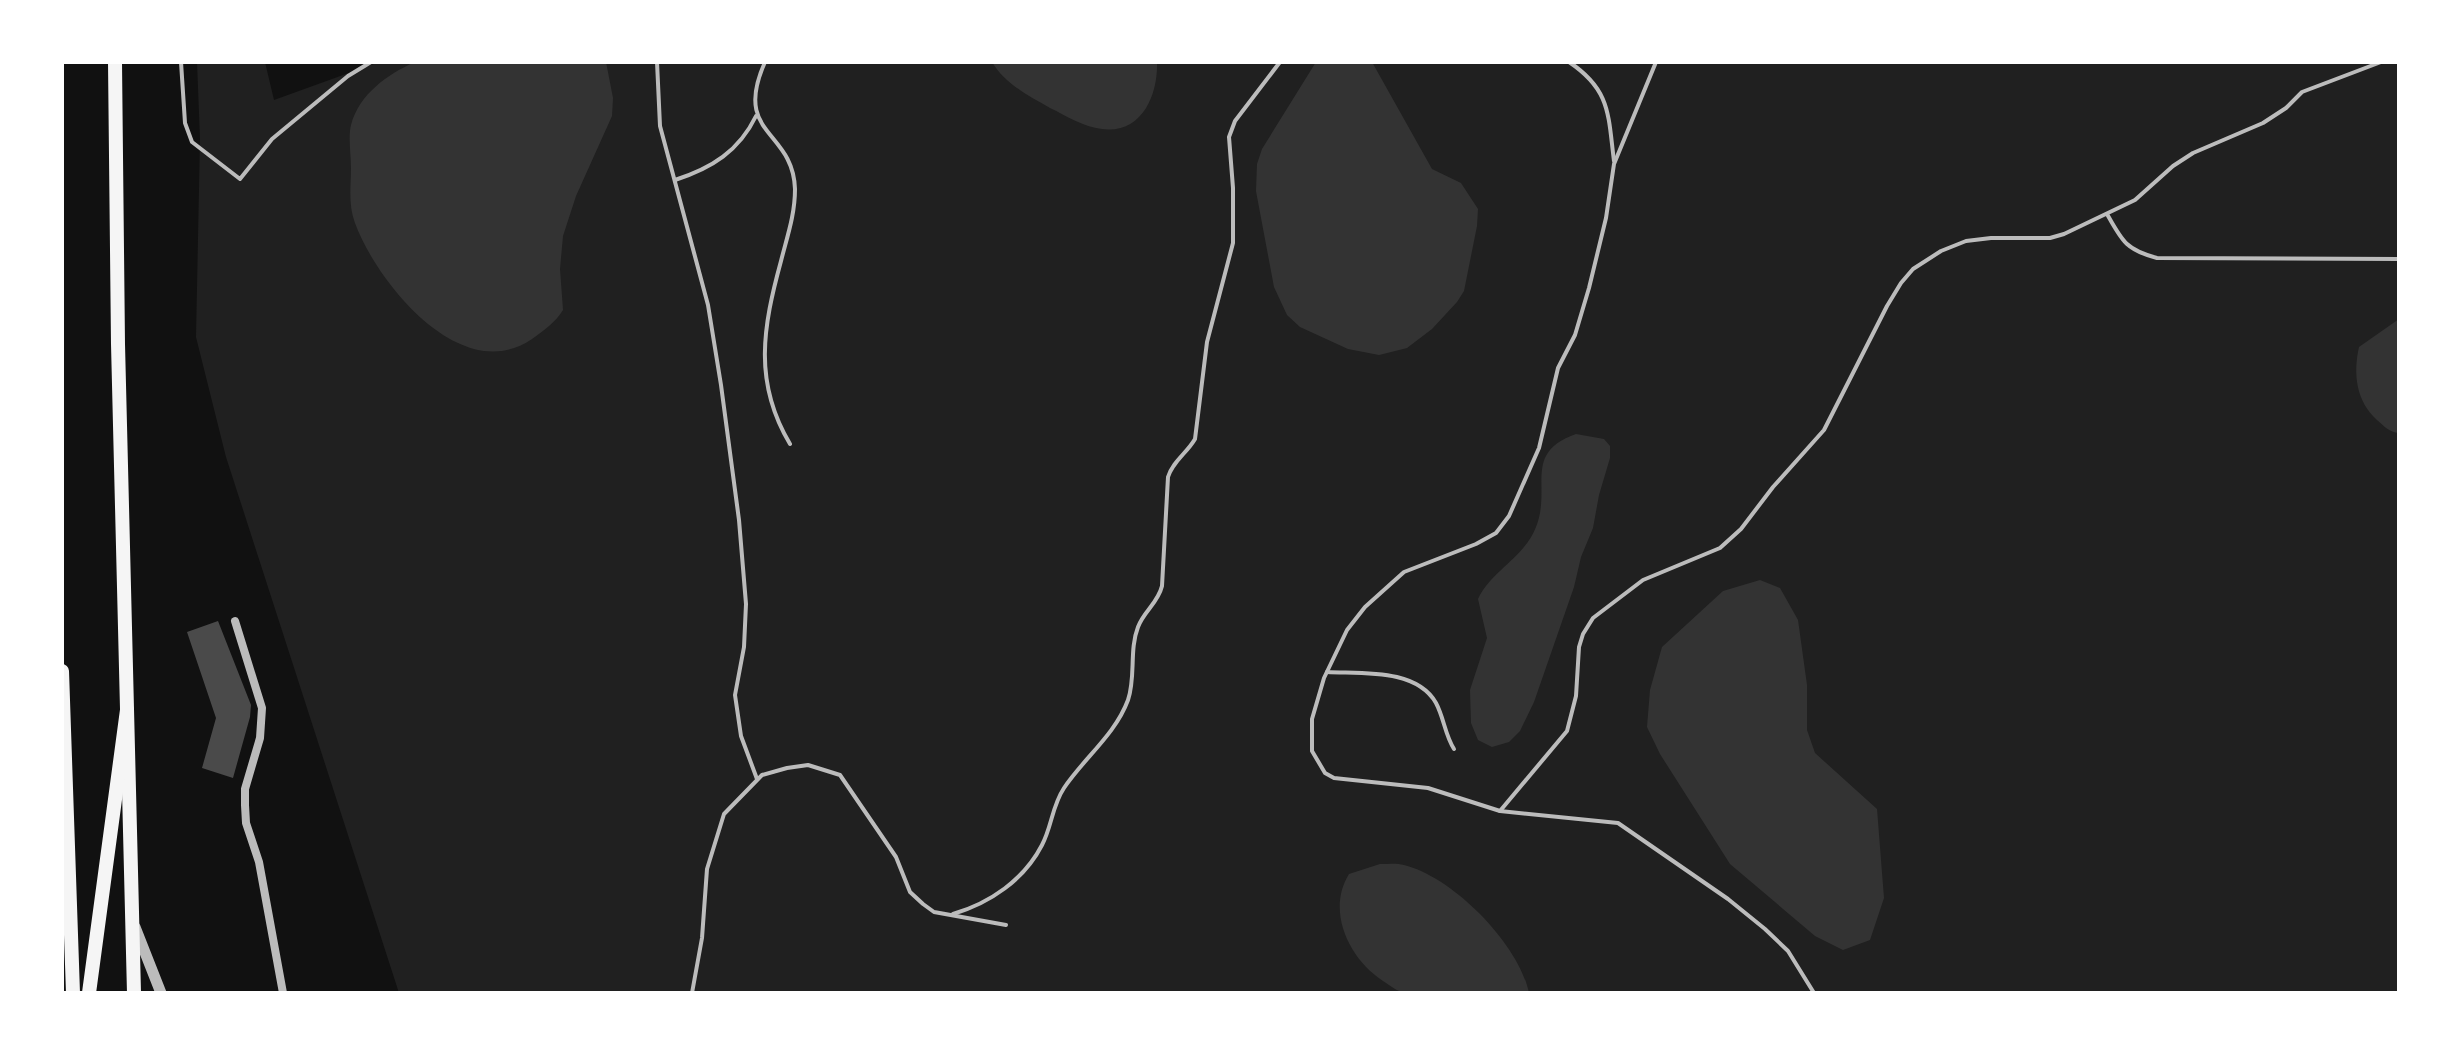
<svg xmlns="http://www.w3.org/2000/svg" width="2461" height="1055" font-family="Karla,sans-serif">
  <rect width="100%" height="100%" fill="#111"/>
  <!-- green -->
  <polygon fill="#202020" points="197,62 265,62 274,100 379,62 2399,62 2399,993 399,993 226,457 196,337 200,139"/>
  <!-- water -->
  <g fill="#333">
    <path d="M415,62H606L613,98L612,116L576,196L563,236L560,269L563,310C556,322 543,331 532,339C461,388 376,281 355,223C348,205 351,186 351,168C351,155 348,137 351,125C359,94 388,74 415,62Z"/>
    <path d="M992,62H1157C1158,95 1142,134 1102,129C1083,127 1067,116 1050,108C1029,96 1005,84 992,62Z"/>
    <polygon points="1316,62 1372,62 1432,169 1461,183 1478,209 1477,226 1464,291 1457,302 1432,329 1407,348 1379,355 1348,349 1300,327 1287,315 1274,287 1256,191 1257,164 1262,149"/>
    <path d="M2399,319V433C2389,432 2385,427 2377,420C2356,401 2353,374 2359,347Z"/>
    <path d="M1576,434L1604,439L1610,446V458L1599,495L1593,528L1581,557L1574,587L1534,702L1520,731L1509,742L1492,747L1478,740L1471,723L1470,690L1487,638L1478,599C1492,570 1524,558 1536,527C1552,487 1522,453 1576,434Z"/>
    <polygon points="1760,580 1780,588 1798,620 1807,685 1807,730 1815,753 1877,809 1884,898 1870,940 1843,950 1815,936 1730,864 1660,754 1647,727 1650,690 1662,647 1723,591"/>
    <path d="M1380,864C1388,864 1397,863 1404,865C1453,877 1519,944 1529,993C1500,993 1471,993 1442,993C1430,993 1416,995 1404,993C1397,991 1389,985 1383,981C1349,959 1326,911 1349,874Z"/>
  </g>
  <!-- building -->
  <polygon fill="#4a4a4a" points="218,621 251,705 250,717 233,778 202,768 216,718 187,632"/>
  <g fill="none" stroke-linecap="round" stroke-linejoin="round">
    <!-- service -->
    <g stroke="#bcbcbc" stroke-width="4">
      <polyline points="181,62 185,123 192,142 240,179 272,139 348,76 371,62"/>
      <polyline points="657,62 660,126 708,305 721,385 739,520 746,604 744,647 735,695 741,736 757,779"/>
      <path d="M765,62C732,136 793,129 795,189C795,215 787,237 781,261C763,327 753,382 790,444"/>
      <path d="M1569,62C1611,90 1608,115 1614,161"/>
      <polyline points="1656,62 1614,164 1606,218 1589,288 1575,335 1558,368 1539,448 1520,491 1509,516 1496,533 1476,544 1404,572 1365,607 1347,630 1324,678 1312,719 1312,751 1325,773 1334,778 1428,788 1500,811 1618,823 1728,899 1765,929 1788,951 1814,993"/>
      <path d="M675,180C712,168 739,151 756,116"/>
      <path d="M2107,214C2122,241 2126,250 2157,258L2399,259"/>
      <path d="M1327,672C1361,674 1416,668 1436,703C1444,718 1445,735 1454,749"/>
      <polyline points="1500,811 1567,731 1576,696 1579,647 1583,634 1593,618 1643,580 1720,548 1741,529 1773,487 1824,430 1887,306 1901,283 1913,269 1941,251 1966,241 1991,238 2050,238 2064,234 2135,200 2173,166 2193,153 2263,123 2286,108 2302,92 2381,62"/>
      <path d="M953,914C990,903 1024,880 1042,845C1052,826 1052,806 1064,788C1084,758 1115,735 1128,700C1136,677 1129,650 1138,627C1144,611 1158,603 1162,586L1168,477C1173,461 1187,453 1195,439L1207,342L1233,243V188L1229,137L1235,121L1280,62"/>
      <polyline points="692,993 702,938 707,869 724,814 762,775 787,768 808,765 840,775 896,857 910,892 923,904 934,912 1006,925"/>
    </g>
    <!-- minor -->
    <polyline stroke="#bcbcbc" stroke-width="8" points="235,621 262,708 260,738 245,789 245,805 246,823 259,862 283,993"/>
    <!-- tertiary -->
    <polyline stroke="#bcbcbc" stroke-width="11" points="135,927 161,993"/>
    <!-- primary -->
    <polyline stroke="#f5f5f5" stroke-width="14" points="115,62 118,344 134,993"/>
    <!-- trunk -->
    <g stroke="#f5f5f5" stroke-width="14">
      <polyline points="62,671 73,993"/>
      <polyline points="89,993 127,710"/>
    </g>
  </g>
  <!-- border -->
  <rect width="2461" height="1055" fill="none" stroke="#ffffff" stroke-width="128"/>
</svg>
